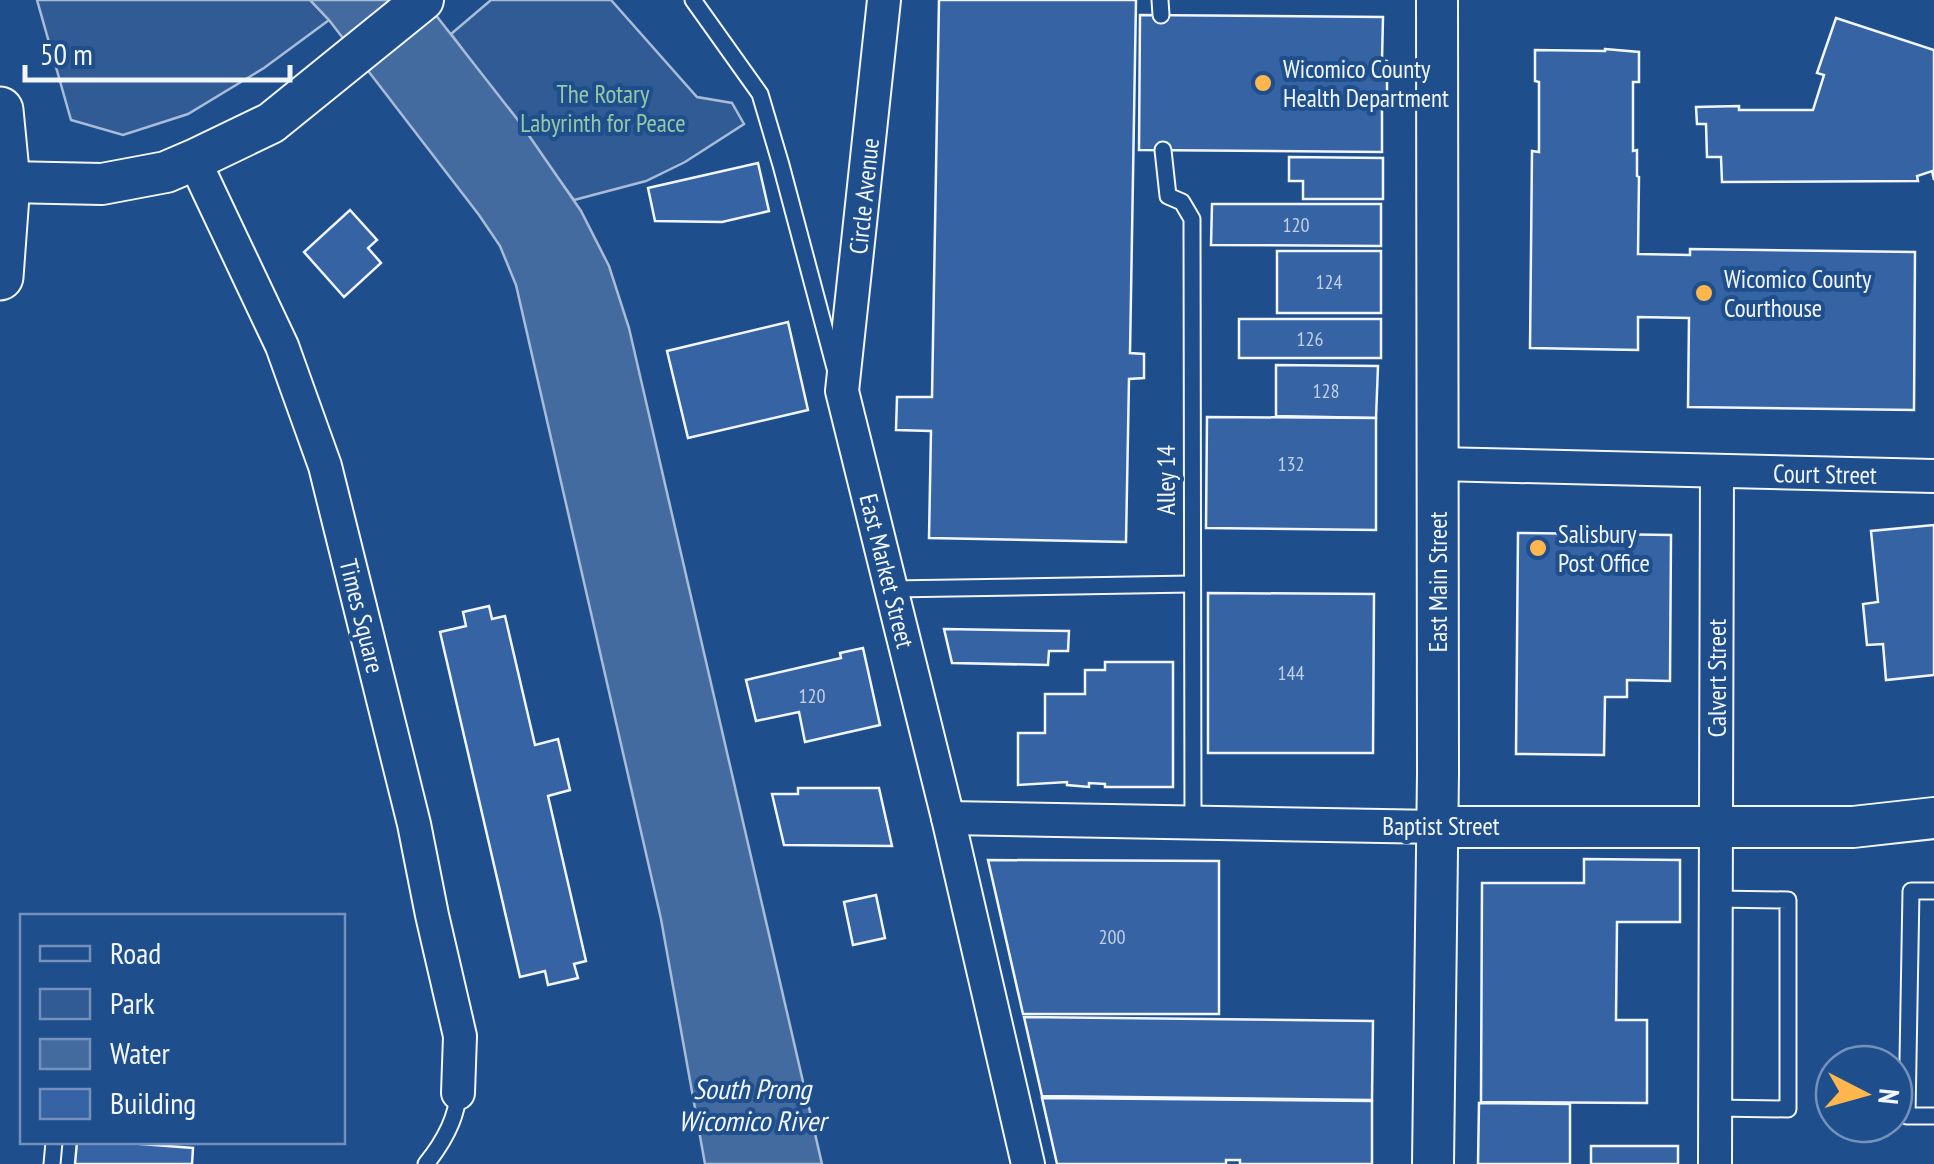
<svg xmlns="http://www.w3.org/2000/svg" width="1934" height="1164" font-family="'PT Sans Narrow',sans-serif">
  <rect width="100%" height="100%" fill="#1f4e8c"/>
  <!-- green -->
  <g fill="#305b95" stroke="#a8bbd7" stroke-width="2.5">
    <polygon points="37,0 310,0 329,20 264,68 188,114 123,135 71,120"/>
    <polygon points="491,0 611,0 697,97 732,103 744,124 685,162 646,181 574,200 451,34"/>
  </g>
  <!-- water -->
  <polygon fill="#446ba0" stroke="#a8bbd7" stroke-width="2.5" points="310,0 424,0 521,124 581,211 609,266 629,328 822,1164 705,1164 661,919 516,285 500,246 479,215 329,20"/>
  <!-- building -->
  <g fill="#3563a3" stroke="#f2f6ff" stroke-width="2.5">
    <polygon points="939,0 1136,0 1130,353 1144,354 1144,378 1129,379 1126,542 929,538 931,431 896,430 897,397 932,397"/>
    <polygon points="1140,15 1383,17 1382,60 1387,61 1387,104 1382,105 1382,152 1139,150"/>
    <polygon points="1836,18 1934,50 1934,180 1932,171 1917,176 1918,181 1722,182 1721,157 1707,157 1706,124 1697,124 1696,107 1739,106 1739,110 1813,110 1824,75 1817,73"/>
    <polygon points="1605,49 1639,52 1639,82 1633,82 1633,151 1637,150 1637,176 1639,177 1638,254 1690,255 1690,249 1915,252 1914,410 1688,407 1689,318 1638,317 1638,350 1530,348 1532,151 1539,152 1539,82 1535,81 1535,50 1605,51"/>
    <polygon points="1289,157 1383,158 1383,199 1303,199 1303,181 1289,181"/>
    <polygon points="758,163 769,211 722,222 655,221 648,188"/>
    <polygon points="1212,204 1381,204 1381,246 1211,245"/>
    <polygon points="350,210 377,240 368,248 381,263 344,297 304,252"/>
    <rect x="1277" y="251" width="104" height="62"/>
    <rect x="1239" y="319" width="142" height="39"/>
    <polygon points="788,322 808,410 688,438 667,351"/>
    <polygon points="1276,365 1378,366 1376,418 1276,416"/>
    <polygon points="1207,417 1376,418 1376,530 1206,528"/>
    <polygon points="1934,525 1934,675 1886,680 1883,644 1867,645 1863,604 1878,602 1871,531"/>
    <polygon points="1518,533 1671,535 1670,681 1627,680 1627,697 1605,697 1604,755 1516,754"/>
    <polygon points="1208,593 1374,594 1373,753 1208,753"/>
    <polygon points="489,606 492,619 505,616 535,745 558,739 570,790 548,796 586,961 574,964 578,978 548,985 545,971 520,977 440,632 466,626 463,612"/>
    <polygon points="944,629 1069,631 1068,651 1049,651 1048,665 952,663"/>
    <polygon points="863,648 880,725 805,742 799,712 756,721 746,680 841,658 840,653"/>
    <polygon points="1105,662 1173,662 1173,787 1105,787 1105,784 1089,783 1089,787 1067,785 1067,782 1018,785 1018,733 1045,733 1045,694 1085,694 1085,670 1105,670"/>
    <polygon points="798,788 879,788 892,846 784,845 772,794 798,794"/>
    <polygon points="1584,859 1680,860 1680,922 1617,922 1616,1020 1647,1020 1647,1103 1481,1102 1482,883 1584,883"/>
    <polygon points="988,860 1219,861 1219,1014 1023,1014"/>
    <polygon points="876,895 885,938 853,945 844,902"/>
    <polygon points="1024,1017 1373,1021 1372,1100 1042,1096"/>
    <polygon points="1042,1098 1372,1101 1372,1164 1240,1164 1240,1160 1226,1160 1226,1164 1057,1164"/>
    <polygon points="1479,1103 1570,1104 1570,1164 1478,1164"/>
    <polygon points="77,1142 115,1142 193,1148 192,1164 75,1164"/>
    <rect x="1591" y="1146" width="87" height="18"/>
  </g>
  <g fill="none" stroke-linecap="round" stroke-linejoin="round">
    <defs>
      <g id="service">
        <polyline points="693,0 760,94 781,165 835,368"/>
        <polyline points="1160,0 1161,15"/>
        <polyline points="1163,150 1168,196 1182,202 1192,219 1193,822"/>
        <polyline points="891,589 1191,584"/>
        <polyline points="1934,891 1911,891 1907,1116 1934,1116"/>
        <polyline points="1715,1108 1788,1109 1788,900 1716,899"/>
        <polyline points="52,1164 54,1142"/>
        <path d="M426,1164C442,1144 457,1119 458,1093"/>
      </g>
      <g id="minor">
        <polyline points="884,0 842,391 948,818 1028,1164"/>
        <polyline points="194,160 282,346 325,466 414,824 432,915 460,1036 458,1093"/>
        <polyline points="1438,464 1934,476"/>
        <polyline points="948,818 1438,827"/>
        <polyline points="1715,1164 1717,471"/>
      </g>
      <g id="tertiary">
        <polyline points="7,182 102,184 166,172 194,160 271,123 423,0"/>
        <polyline points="1438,827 1853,827 1934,818"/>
        <polyline points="1433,1164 1438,773 1437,0"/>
      </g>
      <polyline id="secondary" points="0,110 7,182 0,277"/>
    </defs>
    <!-- service casing -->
    <use href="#service" stroke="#f2f6ff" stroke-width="19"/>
    <!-- minor casing -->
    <use href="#minor" stroke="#f2f6ff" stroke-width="36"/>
    <!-- tertiary casing -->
    <use href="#tertiary" stroke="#f2f6ff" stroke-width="44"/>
    <!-- secondary casing -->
    <use href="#secondary" stroke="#f2f6ff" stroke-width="49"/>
    <!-- service -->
    <use href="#service" stroke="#1f4e8c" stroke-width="15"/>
    <!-- minor -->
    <use href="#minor" stroke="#1f4e8c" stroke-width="32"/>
    <!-- tertiary -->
    <use href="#tertiary" stroke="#1f4e8c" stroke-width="40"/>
    <!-- secondary -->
    <use href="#secondary" stroke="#1f4e8c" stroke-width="45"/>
  </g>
  <!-- markers -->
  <g fill="#ffb74d" stroke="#1f4e8c" stroke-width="4">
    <circle cx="1263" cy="83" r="10"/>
    <circle cx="1704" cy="293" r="10"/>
    <circle cx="1538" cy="548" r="10"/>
  </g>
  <g text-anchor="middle" stroke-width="8" stroke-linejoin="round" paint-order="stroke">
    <!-- number labels -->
    <g font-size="20" fill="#c3d1e8">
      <text x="1296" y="232">120</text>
      <text x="1329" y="289">124</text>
      <text x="1310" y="346">126</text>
      <text x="1326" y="398">128</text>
      <text x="1291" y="471">132</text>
      <text x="1291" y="680">144</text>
      <text x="812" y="703">120</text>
      <text x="1112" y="944">200</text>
    </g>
    <!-- poi labels -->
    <g font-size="25" fill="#f2f6ff" stroke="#1f4e8c" text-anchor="start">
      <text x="1283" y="78">Wicomico County<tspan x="1283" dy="29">Health Department</tspan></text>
      <text x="1724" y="288">Wicomico County<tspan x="1724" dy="29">Courthouse</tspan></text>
      <text x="1558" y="543">Salisbury<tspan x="1558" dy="29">Post Office</tspan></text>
    </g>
    <!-- park labels -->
    <g font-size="25" fill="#97c8a6" stroke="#1f4e8c">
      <text x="603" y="103">The Rotary<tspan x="603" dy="29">Labyrinth for Peace</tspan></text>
    </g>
    <!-- street labels -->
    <g font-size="25" fill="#f2f6ff" stroke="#1f4e8c">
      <text transform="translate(864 196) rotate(-84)" y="9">Circle Avenue</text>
      <text transform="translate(1825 474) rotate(1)" y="9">Court Street</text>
      <text transform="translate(1166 480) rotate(-90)" y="9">Alley 14</text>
      <text transform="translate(887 571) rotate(76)" y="9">East Market Street</text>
      <text transform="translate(1438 582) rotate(-90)" y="9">East Main Street</text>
      <text transform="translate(362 616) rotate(76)" y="9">Times Square</text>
      <text transform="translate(1717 678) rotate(-90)" y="9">Calvert Street</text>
      <text x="1441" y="835">Baptist Street</text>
    </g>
    <!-- water labels -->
    <g font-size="28" font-style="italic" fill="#f2f6ff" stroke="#1f4e8c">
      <text x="752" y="1099">South Prong<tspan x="752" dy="32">Wicomico River</tspan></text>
    </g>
  </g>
  <!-- legend -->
  <rect x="20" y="914" width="325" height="230" fill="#1f4e8c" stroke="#7391ba" stroke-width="2.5"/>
  <rect x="40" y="946" width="50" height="15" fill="#1f4e8c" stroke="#7391ba" stroke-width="2.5"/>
  <text x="110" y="964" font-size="30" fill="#f2f6ff">Road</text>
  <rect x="40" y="989" width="50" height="30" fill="#305b95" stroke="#7391ba" stroke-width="2.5"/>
  <text x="110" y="1014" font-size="30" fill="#f2f6ff">Park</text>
  <rect x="40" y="1039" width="50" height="30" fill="#446ba0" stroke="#7391ba" stroke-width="2.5"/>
  <text x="110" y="1064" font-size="30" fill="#f2f6ff">Water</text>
  <rect x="40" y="1089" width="50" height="30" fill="#3563a3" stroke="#7391ba" stroke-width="2.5"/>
  <text x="110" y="1114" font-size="30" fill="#f2f6ff">Building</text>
  <!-- north arrow -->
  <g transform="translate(1864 1094) rotate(96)"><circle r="48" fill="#1f4e8c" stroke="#7391ba" stroke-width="2.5"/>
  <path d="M0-8L18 38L0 25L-18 38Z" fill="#ffb74d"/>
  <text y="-15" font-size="28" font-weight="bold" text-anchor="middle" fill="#f2f6ff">N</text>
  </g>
  <!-- scale -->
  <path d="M25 65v15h265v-15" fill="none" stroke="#f2f6ff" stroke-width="5"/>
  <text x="40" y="65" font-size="30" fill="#f2f6ff" stroke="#1f4e8c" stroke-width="8" paint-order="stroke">50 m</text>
</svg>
